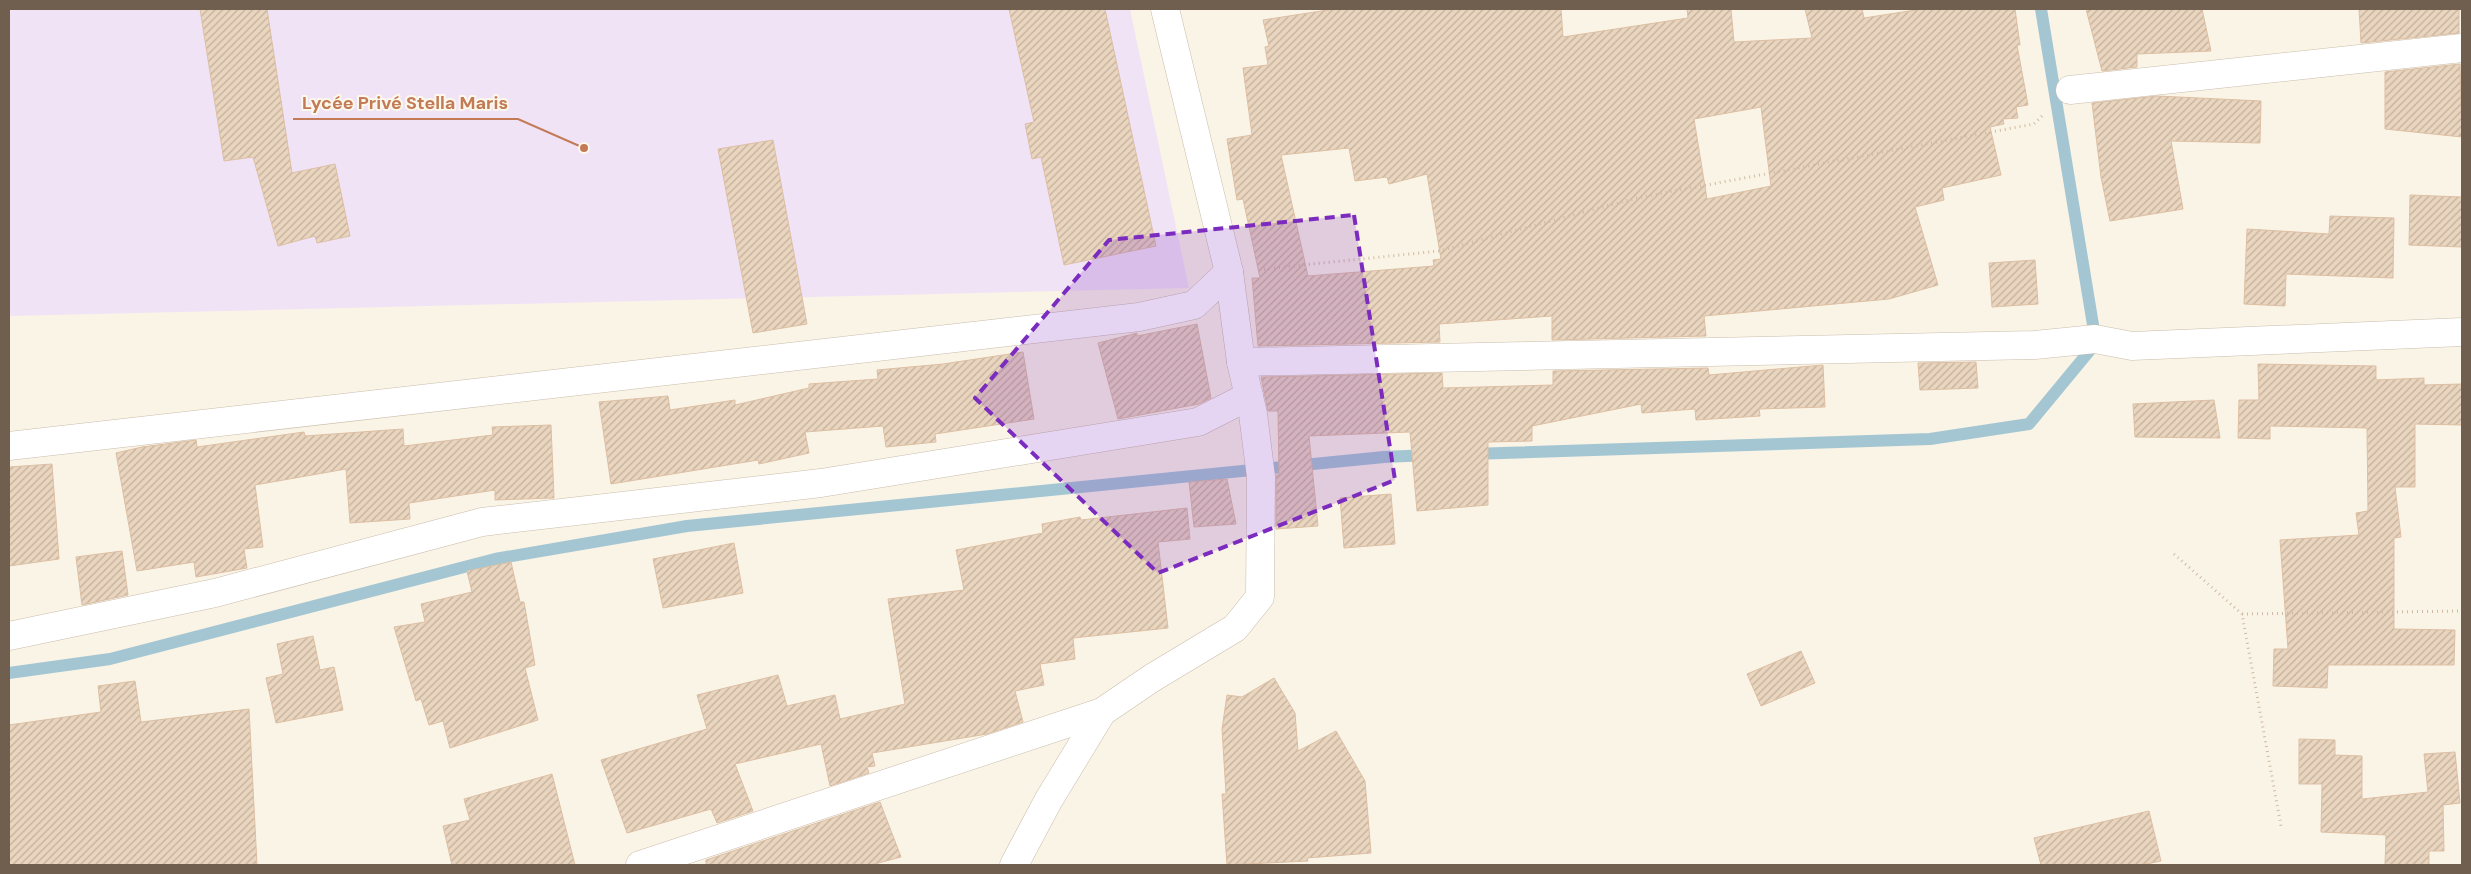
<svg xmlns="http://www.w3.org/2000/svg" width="2471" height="874" font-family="'DM Sans',sans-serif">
  <defs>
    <pattern id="building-hatch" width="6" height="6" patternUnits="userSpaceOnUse" patternTransform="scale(1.25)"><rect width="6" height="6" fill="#ead5bf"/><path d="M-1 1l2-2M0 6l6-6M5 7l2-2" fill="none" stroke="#c2b09d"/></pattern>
  </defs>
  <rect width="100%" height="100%" fill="#faf4e6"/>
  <!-- education -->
  <polygon fill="#f1e3f6" points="9,9 1130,9 1189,288 9,316"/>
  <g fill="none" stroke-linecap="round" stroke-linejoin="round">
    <!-- stream -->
    <g stroke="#a4c6d2" stroke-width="12">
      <polyline points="1471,454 1930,439 2029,424 2096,343 2041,9"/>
      <polyline points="9,673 110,659 495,559 687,526 1384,457 1429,455"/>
    </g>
  </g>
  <!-- building -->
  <g fill="url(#building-hatch)" stroke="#ddbfa3" fill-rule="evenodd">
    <polygon points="200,9 267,9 292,173 335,164 350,236 317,243 315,236 278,246 253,157 224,161"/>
    <polygon points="1009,9 1105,9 1156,246 1064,265 1041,157 1032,159 1025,124 1034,122"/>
    <path d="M1334,9H1561L1563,37L1688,18L1687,9H1731L1734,42L1812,38L1805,9H1862L1864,18L1922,9H2015L2020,45H2017L2028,105L2016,107L2018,118L2003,119L2004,124L1990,127L2001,175L1942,188L1944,200L1915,207L1938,285L1889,299L1704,316L1706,336L1552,340V316L1439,324L1440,342L1258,346L1252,278H1260L1243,199L1237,200L1227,139L1252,135L1243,68L1268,65L1265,47L1269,46L1263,20ZM1761,107L1771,186L1707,199L1694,119ZM1349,148L1355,181L1387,177L1389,184L1427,174L1441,259L1433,260L1434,266L1308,276L1281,155Z"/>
    <polygon points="2086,9 2202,9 2211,51 2137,54 2137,67 2102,71"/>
    <polygon points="2359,9 2459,9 2459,33 2361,43"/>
    <polygon points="2460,64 2462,137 2385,129 2385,72"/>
    <polygon points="2157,96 2261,101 2260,143 2171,141 2183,209 2110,221 2101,177 2092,103"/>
    <polygon points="773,140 807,324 753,333 718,149"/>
    <polygon points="2410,195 2462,197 2462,247 2409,245"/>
    <polygon points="2330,216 2394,218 2393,278 2286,274 2285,306 2244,304 2247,229 2329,234"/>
    <polygon points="2035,260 2038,304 1992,307 1989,263"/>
    <polygon points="1197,324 1211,398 1199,404 1118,419 1098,343 1137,333 1137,336"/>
    <polygon points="1023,352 1034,419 935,434 936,442 886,447 883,426 805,432 809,453 759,464 758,460 611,484 599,402 668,396 670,410 735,400 735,405 809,388 809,384 878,379 877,370 943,364"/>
    <polygon points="1976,362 1978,388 1920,390 1918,363"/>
    <polygon points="2258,364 2376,366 2376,380 2424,378 2424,385 2462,384 2462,425 2415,424 2415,487 2395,487 2401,537 2394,538 2394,629 2455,630 2454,665 2328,665 2327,688 2273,686 2274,649 2288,649 2280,540 2359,535 2356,513 2368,511 2367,428 2270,426 2270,439 2238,438 2239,400 2259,400"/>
    <polygon points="1823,365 1825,407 1759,409 1760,416 1696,420 1695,409 1642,413 1641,404 1532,426 1532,441 1488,442 1488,505 1417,511 1410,432 1309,436 1318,526 1276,529 1276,475 1279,475 1278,411 1268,411 1261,377 1442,373 1443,388 1553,385 1553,371 1708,368 1709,375"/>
    <polygon points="2214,400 2220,438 2135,437 2133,404"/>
    <polygon points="551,425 554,498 495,500 495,490 409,503 410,519 350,523 346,469 255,485 263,547 244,549 247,568 196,577 194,562 137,571 116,453 142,447 196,440 197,447 304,432 305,436 403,429 404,446 493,435 492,427"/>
    <polygon points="52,464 59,559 9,566 9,467"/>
    <polygon points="1227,479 1236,524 1194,527 1189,482"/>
    <polygon points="1391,494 1395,544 1344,548 1340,498"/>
    <polygon points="1187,508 1190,539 1158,542 1168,628 1073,638 1075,659 1040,664 1044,685 1015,691 1023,722 987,734 872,753 875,766 867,767 869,773 830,786 821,744 735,764 753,811 717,823 711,809 627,833 601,760 707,729 697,695 778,675 787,706 835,695 840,719 905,704 888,599 964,590 956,550 1043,533 1042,524 1080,517 1081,520"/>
    <polygon points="734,543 743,593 663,608 653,559"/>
    <polygon points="122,551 128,595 82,605 76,557"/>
    <polygon points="511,562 520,602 524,602 535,665 525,668 538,720 450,748 443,721 429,725 421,699 416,701 394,627 425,622 421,604 472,592 467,571"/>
    <polygon points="313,636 320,670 334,667 343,710 276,723 266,678 283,674 277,644"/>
    <polygon points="1801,651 1815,683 1761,706 1747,674"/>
    <polygon points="1274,678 1295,713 1298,751 1336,731 1365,781 1371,853 1307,858 1308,861 1227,865 1222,794 1226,794 1222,729 1227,695 1242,697"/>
    <polygon points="135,681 141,722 249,709 257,865 9,865 9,725 101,712 98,686"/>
    <polygon points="2299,739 2335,740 2335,755 2362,756 2362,799 2428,792 2424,754 2455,752 2460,803 2443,805 2444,851 2429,851 2429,865 2385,865 2386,835 2321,832 2322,784 2299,784"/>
    <polygon points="552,774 575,865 452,865 443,826 470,820 464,799"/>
    <polygon points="880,802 901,857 871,865 706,865 706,860"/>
    <polygon points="2149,811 2161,861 2142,865 2041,865 2034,838"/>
  </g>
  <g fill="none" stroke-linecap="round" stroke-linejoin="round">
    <defs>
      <g id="street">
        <polyline points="2070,90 2462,48"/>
        <polyline points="1241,362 2035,345 2095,339 2132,346 2462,332"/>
        <polyline points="9,446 1139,317 1194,305 1229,272"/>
        <polyline points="9,636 215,593 482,522 821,483 1198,422 1249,396"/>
        <polyline points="640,865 1102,712"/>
        <polyline points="1014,865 1048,801 1102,712 1152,678 1235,628 1260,597 1261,477 1253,414 1241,362 1229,272 1165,9"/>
      </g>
    </defs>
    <!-- street casing -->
    <use href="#street" stroke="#cabdad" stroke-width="29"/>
    <!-- path -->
    <g stroke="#d1baa4" stroke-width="3" stroke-dasharray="1 4" stroke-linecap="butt">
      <polyline points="1264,269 1439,251 1637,198 2034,124 2044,114"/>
      <polyline points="2174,554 2242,614 2281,826"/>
      <polyline points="2242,614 2462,611"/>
    </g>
    <!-- street -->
    <use href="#street" stroke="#fff" stroke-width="28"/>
  </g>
  <!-- marked area -->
  <path fill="#7b2cbf" fill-opacity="0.2" stroke="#7b2cbf" stroke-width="4" stroke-dasharray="10 6" stroke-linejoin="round" d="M1354,215L1395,480L1158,573L975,398L1109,240Z"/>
  <!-- callouts -->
  <path fill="none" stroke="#c27b56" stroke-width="2" d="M584 148L518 119H293"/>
  <circle fill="#c27b56" stroke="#fdf8ec" stroke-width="2" cx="584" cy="148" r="5"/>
  <g font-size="18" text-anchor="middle" font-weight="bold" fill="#c27b56" stroke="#fdf8ec" stroke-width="4" stroke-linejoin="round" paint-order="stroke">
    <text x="405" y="109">Lycée Privé Stella Maris</text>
  </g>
  <!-- border -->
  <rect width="2471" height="874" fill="none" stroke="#705e4e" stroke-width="20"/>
</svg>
